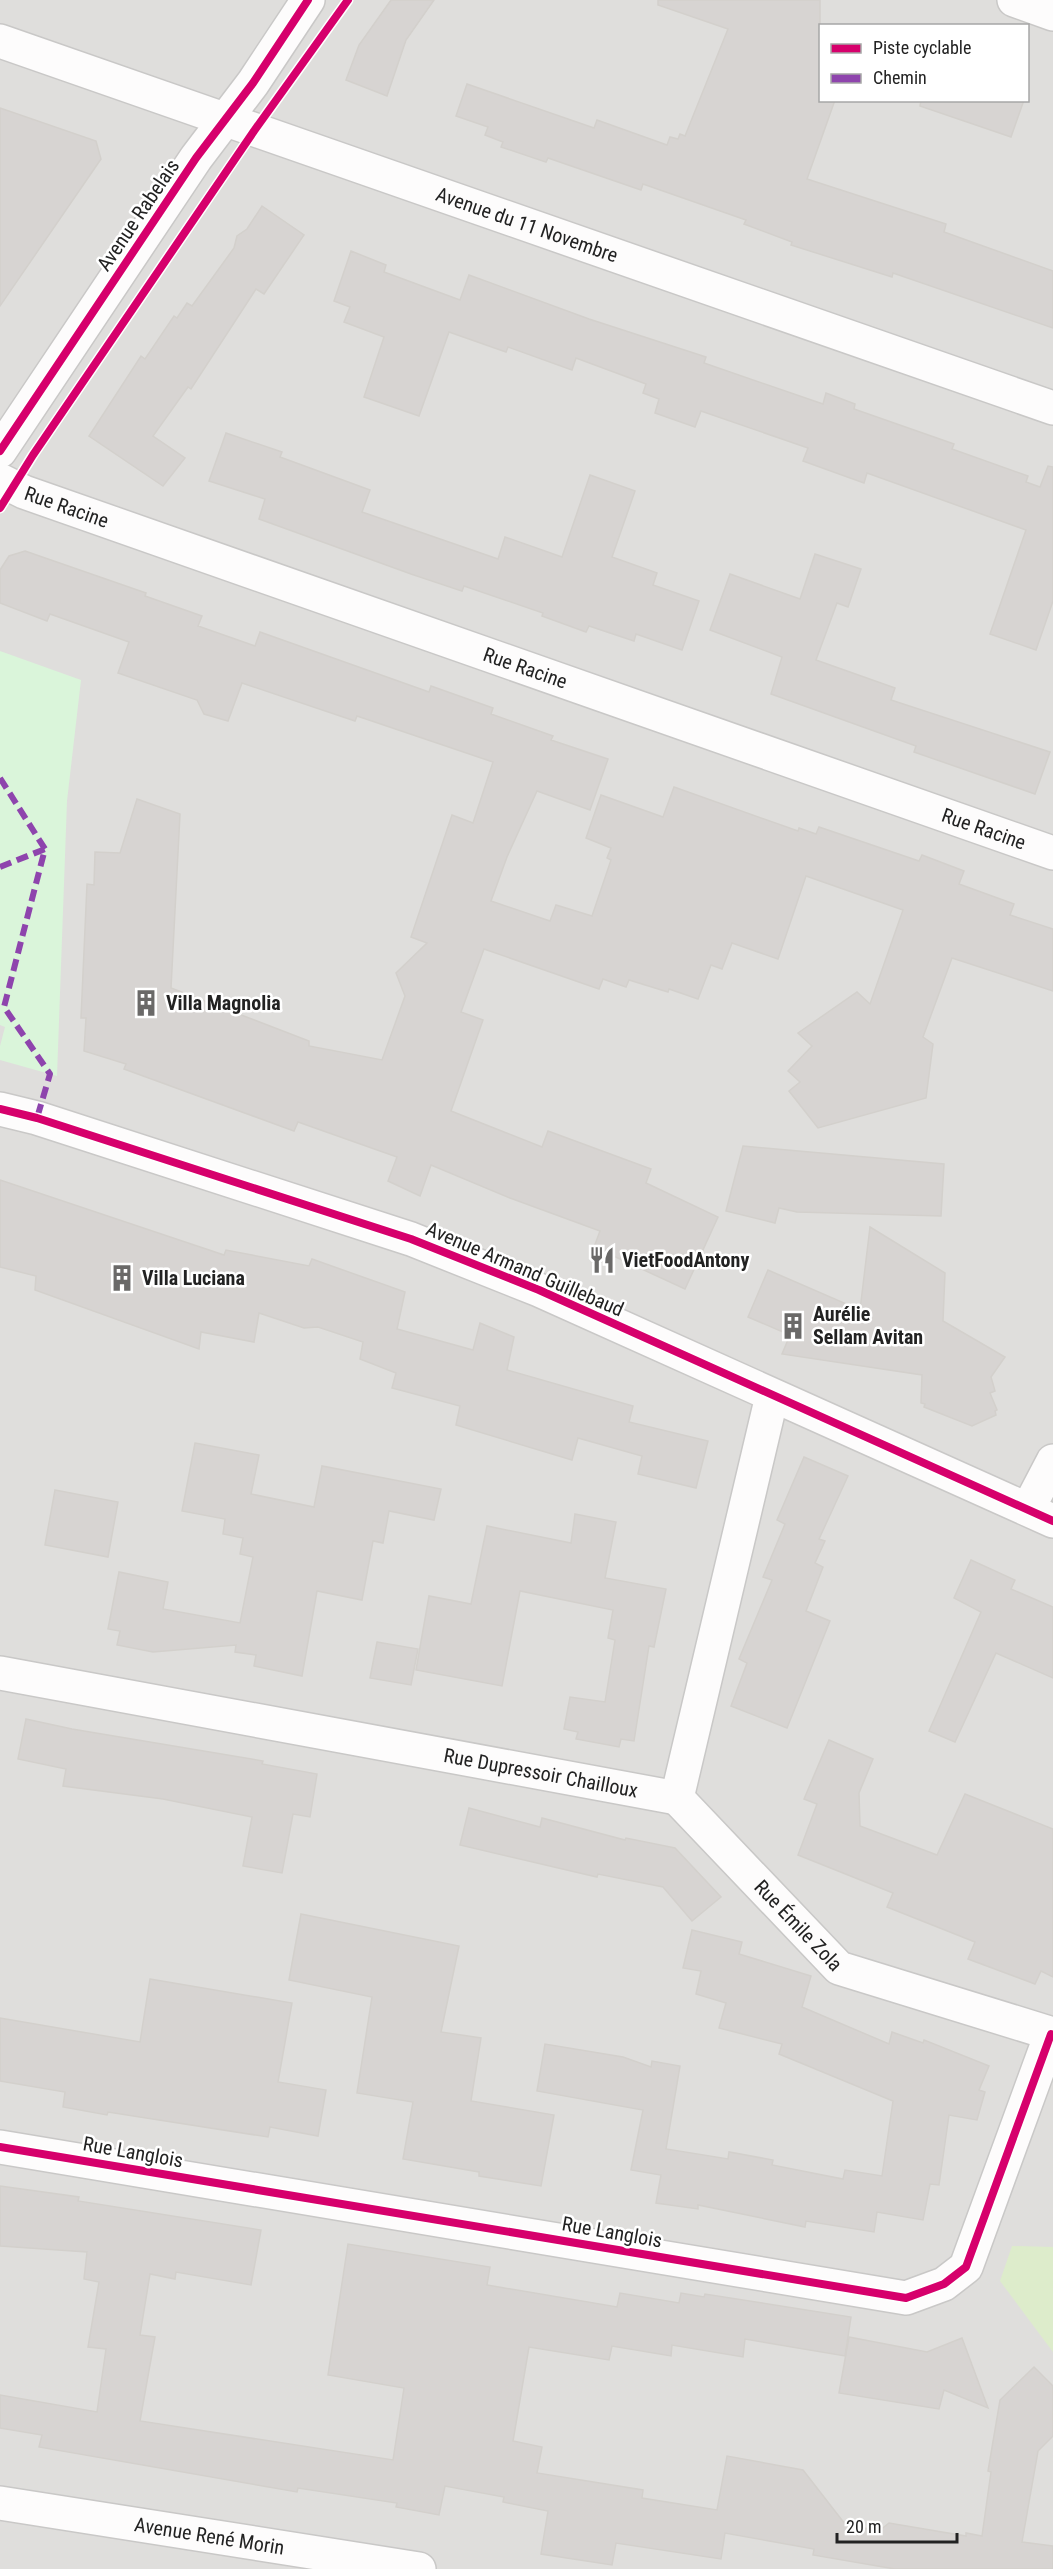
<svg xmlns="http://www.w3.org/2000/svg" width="1053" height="2569" font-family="'Roboto Condensed',sans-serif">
  <rect width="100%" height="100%" fill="#f0eeeb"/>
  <!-- residential -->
  <path fill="#dfdedc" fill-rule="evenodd" d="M0,0H1053V2569H0ZM820,26H1028V100H820Z"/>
  <!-- grass -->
  <polygon fill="#ddeccb" points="1012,2246 1053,2247 1053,2352 1000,2281"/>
  <!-- park -->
  <polygon fill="#daf5da" points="0,651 81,680 67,801 57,1076 0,1060 0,1046 5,1027 0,1025"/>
  <!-- building -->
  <g fill="#d7d4d2" stroke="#d3d0cc" stroke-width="1.5">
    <polygon points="391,0 434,0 406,40 387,96 346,80 359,45"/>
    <polygon points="658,0 820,0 820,100 835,100 807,179 946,224 944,232 1053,271 1053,328 893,273 892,277 791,245 792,242 744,224 746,220 643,184 641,190 548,158 546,162 501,147 503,142 485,135 488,127 456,116 467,84 594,128 597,120 667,145 670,137 678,139 680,134 685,136 728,29 658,5"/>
    <polygon points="921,100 1024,100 1011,137 920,106"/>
    <polygon points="0,108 96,141 101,159 0,306"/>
    <polygon points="262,206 304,235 264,294 256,289 191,389 188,387 153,436 185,458 163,486 89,436 141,356 145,359 174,316 177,318 187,303 192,306 234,248 237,236 247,229"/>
    <polygon points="351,251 386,265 384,272 460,300 469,275 589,319 706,357 704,363 823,404 826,393 855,404 854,409 954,444 952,449 1028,476 1026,482 1040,487 1048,466 1053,467 1053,601 1036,650 990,634 1026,530 867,473 864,483 803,461 808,448 701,411 695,427 655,413 659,399 643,393 646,384 576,358 572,370 508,347 506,352 449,332 419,416 364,397 384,337 344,322 350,307 334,301"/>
    <polygon points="226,433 282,452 280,457 370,490 362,512 498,559 505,537 562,557 590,475 635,491 612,557 657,573 653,585 699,601 682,650 636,634 634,641 589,626 586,632 542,616 543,613 464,586 462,591 411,574 259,519 265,499 209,481"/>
    <polygon points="25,551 146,593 145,596 202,616 198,626 255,646 260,632 429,692 431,686 493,708 491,714 553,736 551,740 608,759 590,810 537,791 507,857 491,901 550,921 556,905 592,916 611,860 607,858 611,848 586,838 601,795 663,817 674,787 798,831 799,828 816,834 819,827 919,861 922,855 964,871 959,884 1014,904 1010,915 1053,929 1053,991 952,958 923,1037 933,1044 926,1098 818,1128 789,1091 800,1082 788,1071 812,1046 798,1033 857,992 870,1004 903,910 806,876 778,959 732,943 722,969 711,965 698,999 669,989 668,992 629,980 626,987 603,979 599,989 484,949 461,1012 483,1020 451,1111 542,1147 548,1131 651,1169 646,1183 718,1217 685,1289 594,1247 600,1231 510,1198 431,1165 420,1196 388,1181 397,1157 298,1122 294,1131 124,1069 126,1064 84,1051 86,1018 81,1018 87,884 94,885 95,852 120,853 137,799 180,814 171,988 309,1041 309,1046 382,1060 405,996 396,973 427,943 411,937 452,815 473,823 493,762 357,716 355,721 242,683 228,721 204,714 197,700 118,673 129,642 50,614 47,621 0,603 0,570 9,556"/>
    <polygon points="815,554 861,569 848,607 837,603 816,660 895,688 891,700 1050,752 1035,794 914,752 916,746 771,694 782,657 710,630 730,574 800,599"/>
    <polygon points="743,1146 944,1164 941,1216 797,1212 779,1208 775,1223 726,1211"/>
    <polygon points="0,1180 224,1255 226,1250 309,1266 312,1259 405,1292 397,1329 473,1350 480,1323 514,1337 507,1370 633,1406 629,1422 708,1441 696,1488 638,1474 642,1456 578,1438 572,1460 456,1425 460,1406 392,1388 396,1373 360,1359 363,1342 318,1327 304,1328 259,1313 254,1342 201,1332 199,1349 35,1290 36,1276 0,1267"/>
    <polygon points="870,1227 945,1273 943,1321 1005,1357 991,1377 995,1391 990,1393 997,1410 995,1411 996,1415 972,1426 924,1407 925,1404 921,1403 922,1375 782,1354 790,1335 748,1317 768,1270 860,1310"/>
    <polygon points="195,1443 259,1455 251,1494 314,1507 322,1466 441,1489 434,1520 389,1511 383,1543 373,1541 362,1600 317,1591 302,1676 254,1666 256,1655 235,1652 236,1645 153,1652 117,1645 120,1631 108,1629 119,1572 168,1582 163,1609 240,1623 253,1557 240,1554 243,1538 223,1534 225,1519 182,1511"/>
    <polygon points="804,1457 848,1476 819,1539 825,1541 815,1563 823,1567 806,1611 830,1621 787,1728 731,1706 747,1663 739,1659 772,1580 763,1577 785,1524 777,1520"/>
    <polygon points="55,1490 118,1502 108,1557 45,1545"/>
    <polygon points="575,1514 616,1522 605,1578 666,1589 654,1647 649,1646 634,1741 621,1739 619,1747 576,1739 578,1732 564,1729 570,1697 605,1702 615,1640 608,1638 613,1610 520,1591 502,1686 416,1670 429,1596 471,1604 487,1526 571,1543"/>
    <polygon points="971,1560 1015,1580 1011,1589 1053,1607 1053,1678 996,1653 955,1742 929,1731 981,1612 954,1598"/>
    <polygon points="377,1642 418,1649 411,1685 370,1678"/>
    <polygon points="26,1719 72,1729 263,1761 262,1764 317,1774 310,1817 293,1814 282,1873 243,1866 252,1817 163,1799 63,1786 66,1769 18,1759"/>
    <polygon points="829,1740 873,1759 859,1793 860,1826 937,1855 965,1794 1053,1829 1053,1977 1041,1971 1035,1984 968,1959 975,1942 887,1907 893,1893 798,1855 817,1804 804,1799"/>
    <polygon points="469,1808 540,1827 542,1818 625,1840 626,1838 675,1848 721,1897 692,1921 663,1887 598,1874 597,1877 460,1845"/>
    <polygon points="301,1914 459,1946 441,2032 481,2038 471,2101 554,2115 541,2186 479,2176 479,2172 403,2159 413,2102 357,2093 372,1997 289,1980"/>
    <polygon points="692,1930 742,1942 739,1954 811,1976 802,2007 889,2044 892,2032 923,2043 924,2040 989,2066 979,2090 985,2092 977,2120 949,2115 939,2185 930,2184 923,2220 877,2212 874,2232 806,2221 805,2227 698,2205 698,2209 656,2203 661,2175 631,2170 643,2110 537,2091 545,2044 623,2057 651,2067 652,2061 680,2066 666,2149 728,2159 729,2152 773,2160 772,2165 843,2179 845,2170 882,2176 893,2101 779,2054 782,2044 719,2028 726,2003 696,1994 701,1971 683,1968"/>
    <polygon points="150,1979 292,2003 278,2082 326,2090 318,2136 270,2127 268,2137 108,2112 107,2115 63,2107 65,2092 0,2081 0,2018 140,2042"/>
    <polygon points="0,2186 79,2197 78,2201 261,2230 251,2285 176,2272 175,2279 150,2274 140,2335 155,2337 140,2421 393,2460 404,2388 328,2375 348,2244 490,2267 487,2285 617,2307 620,2293 679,2303 681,2293 704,2297 705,2294 851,2317 845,2356 745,2339 743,2357 672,2345 671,2356 612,2346 609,2360 529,2347 513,2441 542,2447 537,2473 643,2490 642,2498 717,2510 727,2456 803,2470 845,2524 879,2531 889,2523 966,2536 966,2533 982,2536 991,2472 988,2471 1000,2400 1034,2367 1053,2386 1053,2436 1038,2451 1022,2542 1053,2546 1053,2569 895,2569 813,2555 814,2549 725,2533 721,2559 616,2543 612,2565 541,2554 548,2511 503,2502 504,2497 445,2486 439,2515 396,2507 397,2503 298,2488 297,2492 39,2447 42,2435 0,2428 0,2395 97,2412 106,2349 88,2347 99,2282 84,2279 87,2252 0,2246"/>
    <polygon points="849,2337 927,2352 962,2338 988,2408 944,2390 939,2409 839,2393"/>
  </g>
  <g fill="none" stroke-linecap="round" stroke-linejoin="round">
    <defs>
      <g id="minor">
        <polyline points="1014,0 1053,14"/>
        <path id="s1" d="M0,41L1053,408"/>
        <polyline points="0,451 196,158 253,83 308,0"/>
        <path id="s2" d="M0,480L24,492L1053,853"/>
        <path id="s3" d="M0,1673L677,1798L772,1396"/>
        <path id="s4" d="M677,1798L839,1968L1053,2034"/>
        <polyline points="0,2147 906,2298 944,2284 966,2267 1051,2034"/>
        <path id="s5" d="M0,2503L419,2569"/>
      </g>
      <g id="tertiary">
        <polyline points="0,1109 37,1118 411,1239 539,1290 1053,1521"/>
        <polyline points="1028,1509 1053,1461"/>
      </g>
    </defs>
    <!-- minor casing -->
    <use href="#minor" stroke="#c9c8c7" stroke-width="36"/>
    <!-- tertiary casing -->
    <use href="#tertiary" stroke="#c9c8c7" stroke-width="36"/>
    <!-- minor -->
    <use href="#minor" stroke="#fdfcfc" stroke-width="33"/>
    <!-- tertiary -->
    <use href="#tertiary" stroke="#fdfcfc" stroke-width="33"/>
    <!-- quiet -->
    <g stroke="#8e44ad" stroke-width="6" stroke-dasharray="12 6" stroke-linecap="butt">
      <polyline points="0,778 45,849 4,1007 50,1074 37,1118"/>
      <polyline points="0,867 45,849"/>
    </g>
    <defs>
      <g id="cycleway">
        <polyline points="0,451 196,158 253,83 308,0"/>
        <polyline points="0,508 33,455 254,131 348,0"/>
        <polyline points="0,1109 37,1118 411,1239 539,1290 1053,1521"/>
        <polyline points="0,2147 906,2298 944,2284 966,2267 1051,2034"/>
      </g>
    </defs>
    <!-- cycleway casing -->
    <use href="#cycleway" stroke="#fff" stroke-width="11"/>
    <!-- cycleway -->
    <use href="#cycleway" stroke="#d6006c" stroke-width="8"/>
  </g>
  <!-- icons -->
  <defs>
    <symbol id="building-bare" viewBox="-9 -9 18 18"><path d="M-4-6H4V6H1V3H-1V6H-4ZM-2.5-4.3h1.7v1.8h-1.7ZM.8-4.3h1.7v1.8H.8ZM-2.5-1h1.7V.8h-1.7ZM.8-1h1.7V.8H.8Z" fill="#6a6968" stroke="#fff" stroke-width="2.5" paint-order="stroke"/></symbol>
    <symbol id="restaurant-bare" viewBox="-9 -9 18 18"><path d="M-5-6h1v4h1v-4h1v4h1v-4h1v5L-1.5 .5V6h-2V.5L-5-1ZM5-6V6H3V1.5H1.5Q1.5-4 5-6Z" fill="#6a6968" stroke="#fff" stroke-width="2.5" paint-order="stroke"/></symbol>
  </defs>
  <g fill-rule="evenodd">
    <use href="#building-bare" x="127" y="984" width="38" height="38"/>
    <use href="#restaurant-bare" x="583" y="1241" width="38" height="38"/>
    <use href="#building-bare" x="103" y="1259" width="38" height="38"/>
    <use href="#building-bare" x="774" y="1307" width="38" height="38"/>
  </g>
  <g text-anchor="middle" stroke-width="5" stroke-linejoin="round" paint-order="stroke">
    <!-- street labels -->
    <g font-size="20" fill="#222" stroke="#fff">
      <text transform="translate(138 215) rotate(-56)" y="7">Avenue Rabelais</text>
      <text dy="7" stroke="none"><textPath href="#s1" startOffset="558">Avenue du 11 Novembre</textPath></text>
      <text dy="7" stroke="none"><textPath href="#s2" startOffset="72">Rue Racine</textPath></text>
      <text dy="7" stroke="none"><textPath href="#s2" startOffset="558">Rue Racine</textPath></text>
      <text dy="7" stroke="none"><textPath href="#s2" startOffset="1044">Rue Racine</textPath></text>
      <text transform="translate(525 1269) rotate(23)" y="7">Avenue Armand Guillebaud</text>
      <text dy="7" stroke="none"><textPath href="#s3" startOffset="550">Rue Dupressoir Chailloux</textPath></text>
      <text dy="7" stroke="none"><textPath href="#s4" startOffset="176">Rue Émile Zola</textPath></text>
      <text transform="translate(133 2152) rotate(10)" y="7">Rue Langlois</text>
      <text transform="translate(612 2232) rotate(10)" y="7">Rue Langlois</text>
      <text dy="7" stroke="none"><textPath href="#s5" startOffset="212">Avenue René Morin</textPath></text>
    </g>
    <!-- poi labels -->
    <g font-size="20" font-weight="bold" fill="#222" stroke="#fff" text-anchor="start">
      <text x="166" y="1010">Villa Magnolia</text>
      <text x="622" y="1267">VietFoodAntony</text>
      <text x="142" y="1285">Villa Luciana</text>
      <text x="813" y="1321">Aurélie<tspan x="813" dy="23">Sellam Avitan</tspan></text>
    </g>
  </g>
  <!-- legend -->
  <rect x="819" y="24" width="210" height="78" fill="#ffffff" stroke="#a7a7a7" stroke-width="1.5"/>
  <rect x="831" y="44" width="30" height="9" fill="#d6006c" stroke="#a7a7a7" stroke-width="1.5"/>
  <text x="873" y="54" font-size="18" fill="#222222">Piste cyclable</text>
  <rect x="831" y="74" width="30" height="9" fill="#8e44ad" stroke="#a7a7a7" stroke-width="1.5"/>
  <text x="873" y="84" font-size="18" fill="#222222">Chemin</text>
  <!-- scale -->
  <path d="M837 2533v9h120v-9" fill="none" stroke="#222222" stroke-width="3"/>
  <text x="846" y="2533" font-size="18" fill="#222222" stroke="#ffffff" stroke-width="4.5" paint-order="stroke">20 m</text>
</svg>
